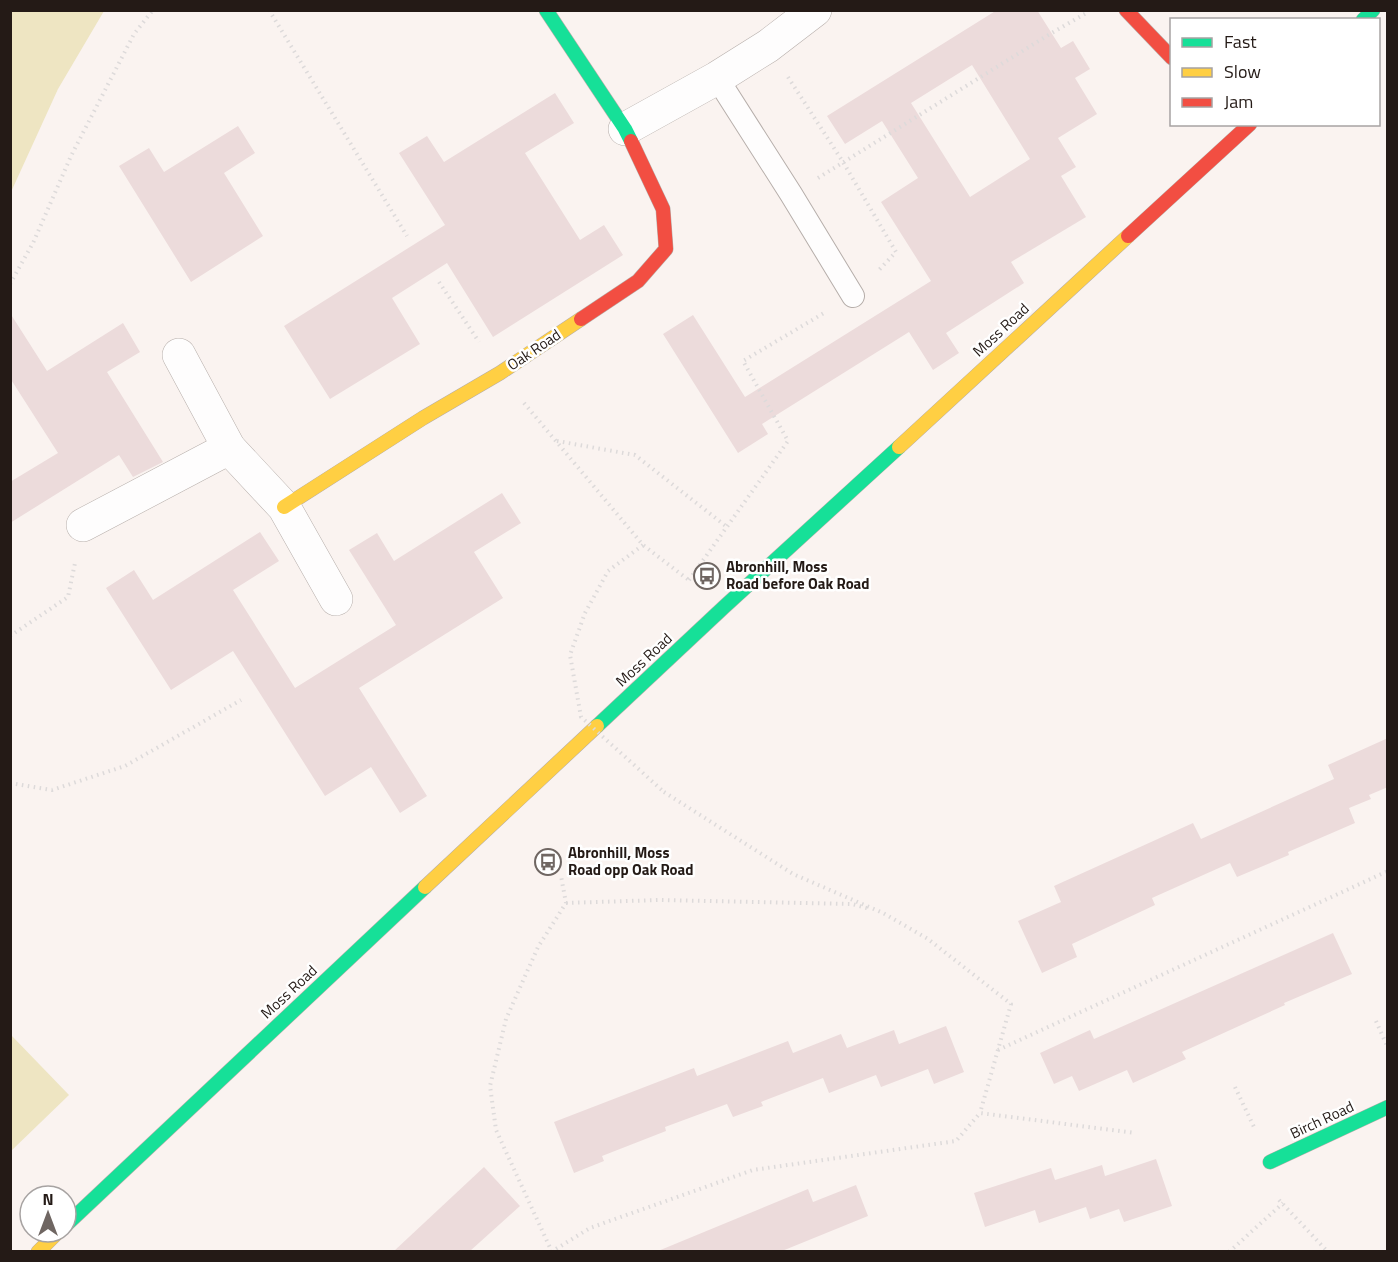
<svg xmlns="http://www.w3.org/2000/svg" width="1398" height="1262" font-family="'Titillium Web',sans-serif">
  <rect width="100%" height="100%" fill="#faf3f0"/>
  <!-- green -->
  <g fill="#eee5c2">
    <polygon points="11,10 104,11 58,89 11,192"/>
    <polygon points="11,1035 69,1095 11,1151"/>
  </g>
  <!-- building -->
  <g fill="#ecdbdb" fill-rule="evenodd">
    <path d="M997,10H1037L1061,48L1073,41L1090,69L1075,78L1097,114L1058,138L1076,167L1061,176L1086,217L1011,262L1024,283L946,333L959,353L933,370L909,332L762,424L768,434L738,453L663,334L693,315L745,397L931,281L881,202L918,178L882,121L845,144L827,116ZM972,65L1030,159L970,197L911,103Z"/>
    <polygon points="555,93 574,123 525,153 580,240 604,225 623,255 493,337 447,263 392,298 420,344 330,399 284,326 445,225 399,153 427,136 444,162"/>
    <polygon points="238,126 255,153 224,173 263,236 191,282 119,166 149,148 164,172"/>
    <polygon points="10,313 47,371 123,323 140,352 107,372 163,462 133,477 119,455 10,523 10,482 58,453 10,378"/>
    <polygon points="502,493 521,523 474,552 503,598 359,688 427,796 400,813 371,767 325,796 233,651 171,690 106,588 134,570 153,600 260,532 279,561 233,590 295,688 396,625 349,550 377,533 394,561"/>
    <polygon points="1388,738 1388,787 1369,795 1371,799 1349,808 1355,823 1288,852 1289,855 1237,877 1230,863 1152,898 1155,905 1072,944 1077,957 1042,973 1018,921 1061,902 1054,886 1193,823 1201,839 1334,779 1328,765"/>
    <polygon points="1333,933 1352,974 1284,1003 1285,1005 1182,1052 1186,1059 1133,1083 1127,1070 1079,1091 1072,1076 1054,1084 1040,1053 1090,1030 1094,1039"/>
    <polygon points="946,1026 964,1072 934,1084 928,1069 881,1087 876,1075 829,1093 823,1078 761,1102 763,1106 733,1117 727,1104 665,1127 666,1131 602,1156 604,1161 574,1173 554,1122 694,1068 697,1076 788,1041 793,1053 841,1034 847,1048 894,1030 899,1044"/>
    <polygon points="1156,1159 1172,1206 1124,1222 1119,1209 1090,1219 1086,1207 1039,1223 1035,1210 985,1227 974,1193 1051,1168 1055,1180 1102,1165 1105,1176"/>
    <polygon points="484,1167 520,1206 470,1251 394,1251"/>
    <polygon points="856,1185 868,1216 782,1251 658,1251 808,1189 813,1202"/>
  </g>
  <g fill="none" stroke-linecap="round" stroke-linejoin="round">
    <defs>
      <polyline id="lane" points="717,78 791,194 853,296"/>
      <g id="street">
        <polyline points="625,129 717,78 768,46 815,10"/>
        <polyline points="179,355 229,448 284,507 336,599"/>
        <polyline points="83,525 229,448"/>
      </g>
      <g id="fast">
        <polyline points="546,10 625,129 631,141"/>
        <polyline points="1363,20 1373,10"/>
        <polyline points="597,726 724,607 899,447"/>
        <polyline points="1270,1162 1388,1107"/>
        <polyline points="66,1225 425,887"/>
      </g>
      <g id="slow">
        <polyline points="899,447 1128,236"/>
        <polyline points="284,507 423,418 500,373 581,319"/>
        <polyline points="425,887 597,726"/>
        <polyline points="38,1252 58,1232"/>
      </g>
      <g id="jam">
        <polyline points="1126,10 1172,58"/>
        <polyline points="1128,236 1250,124"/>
        <polyline points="581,319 638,281 666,249 663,209 631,141"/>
      </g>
    </defs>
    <!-- lane casing -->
    <use href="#lane" stroke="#b6aeaa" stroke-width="24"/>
    <!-- street casing -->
    <use href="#street" stroke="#b6aeaa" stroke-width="34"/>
    <!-- fast casing -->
    <use href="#fast" stroke="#b6aeaa" stroke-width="15"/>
    <!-- slow casing -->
    <use href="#slow" stroke="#b6aeaa" stroke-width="15"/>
    <!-- jam casing -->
    <use href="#jam" stroke="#b6aeaa" stroke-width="15"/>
    <!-- path -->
    <g stroke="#dddada" stroke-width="4" stroke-dasharray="1.5 4.5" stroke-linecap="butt">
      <polyline points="269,10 407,236"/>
      <polyline points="788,77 843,162 896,252 877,272"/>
      <polyline points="818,178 1045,37 1088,12"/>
      <polyline points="439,282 479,342"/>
      <polyline points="10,284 33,243 71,156 134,34 153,10"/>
      <polyline points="524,403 643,545 690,581"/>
      <polyline points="557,441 635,455 727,527"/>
      <polyline points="689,580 788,441 743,361 824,313"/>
      <polyline points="10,636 68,597 75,563"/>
      <polyline points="10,783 52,790 125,766 241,700"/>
      <polyline points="664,792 793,874 883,913 928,939 1011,1004 980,1113"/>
      <polyline points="566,903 659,900 852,904 870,909"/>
      <polyline points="1376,1021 1388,1048"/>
      <polyline points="998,1050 1388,871"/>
      <polyline points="1235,1087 1254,1127"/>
      <polyline points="1279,1200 1328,1252"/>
      <polyline points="551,1252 590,1228 753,1170 956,1141 980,1113 1135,1133"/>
      <polyline points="552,1252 496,1130 490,1086 506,1019 538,947 566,903 561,876"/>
      <polyline points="1229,1252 1283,1203"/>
    </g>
    <!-- lane -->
    <use href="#lane" stroke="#fefdfd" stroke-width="22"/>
    <!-- street -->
    <use href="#street" stroke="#fefdfd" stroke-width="33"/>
    <!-- fast -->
    <use href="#fast" stroke="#16e098" stroke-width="14"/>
    <!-- slow -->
    <use href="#slow" stroke="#ffcf43" stroke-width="14"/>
    <!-- jam -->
    <use href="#jam" stroke="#f24e42" stroke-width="14"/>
    <!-- path-bridge -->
    <polyline stroke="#dddada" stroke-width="4" stroke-dasharray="1.5 4.5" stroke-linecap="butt" points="643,545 608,571 585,613 570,655 581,717 664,792"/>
  </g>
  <!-- icons -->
  <defs>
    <symbol id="bus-ring" viewBox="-11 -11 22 22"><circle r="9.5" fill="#fff" stroke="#6f6662" stroke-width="1.5"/><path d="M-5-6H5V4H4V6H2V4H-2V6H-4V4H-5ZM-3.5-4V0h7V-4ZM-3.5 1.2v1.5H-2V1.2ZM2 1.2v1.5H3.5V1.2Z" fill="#6f6662"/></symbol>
  </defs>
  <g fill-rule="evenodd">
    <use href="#bus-ring" x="692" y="561" width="30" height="30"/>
    <use href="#bus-ring" x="533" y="847" width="30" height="30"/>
  </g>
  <g text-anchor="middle" stroke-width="5" stroke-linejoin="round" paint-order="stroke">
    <!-- street labels -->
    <g font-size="15" fill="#241a16" stroke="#fff">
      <text transform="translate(1001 330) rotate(-43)" y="5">Moss Road</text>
      <text transform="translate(534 350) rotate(-34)" y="5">Oak Road</text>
      <text transform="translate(644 660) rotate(-43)" y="5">Moss Road</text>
      <text transform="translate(289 992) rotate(-43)" y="5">Moss Road</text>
      <text transform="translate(1322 1120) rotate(-25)" y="5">Birch Road</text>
    </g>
    <!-- poi labels -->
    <g font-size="15" font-weight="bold" fill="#241a16" stroke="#fff" text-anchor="start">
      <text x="726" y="572">Abronhill, Moss<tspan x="726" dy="17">Road before Oak Road</tspan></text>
      <text x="568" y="858">Abronhill, Moss<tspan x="568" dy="17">Road opp Oak Road</tspan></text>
    </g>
  </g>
  <!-- border -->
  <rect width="1398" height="1262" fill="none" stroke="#241a16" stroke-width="24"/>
  <!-- legend -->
  <rect x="1170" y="18" width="210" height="108" fill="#ffffff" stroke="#a7a3a2" stroke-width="1.5"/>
  <rect x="1182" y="38" width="30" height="9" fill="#16e098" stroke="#a7a3a2" stroke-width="1.5"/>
  <text x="1224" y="48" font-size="18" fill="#241a16">Fast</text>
  <rect x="1182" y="68" width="30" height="9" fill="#ffcf43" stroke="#a7a3a2" stroke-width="1.5"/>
  <text x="1224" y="78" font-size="18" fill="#241a16">Slow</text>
  <rect x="1182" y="98" width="30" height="9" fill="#f24e42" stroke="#a7a3a2" stroke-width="1.5"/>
  <text x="1224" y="108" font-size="18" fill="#241a16">Jam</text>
  <!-- north arrow -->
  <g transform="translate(48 1214)"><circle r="28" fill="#ffffff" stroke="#a7a3a2" stroke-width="1.5"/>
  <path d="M0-4.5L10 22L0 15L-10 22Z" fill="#6f6662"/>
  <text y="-9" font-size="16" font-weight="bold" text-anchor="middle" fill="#241a16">N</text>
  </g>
</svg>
